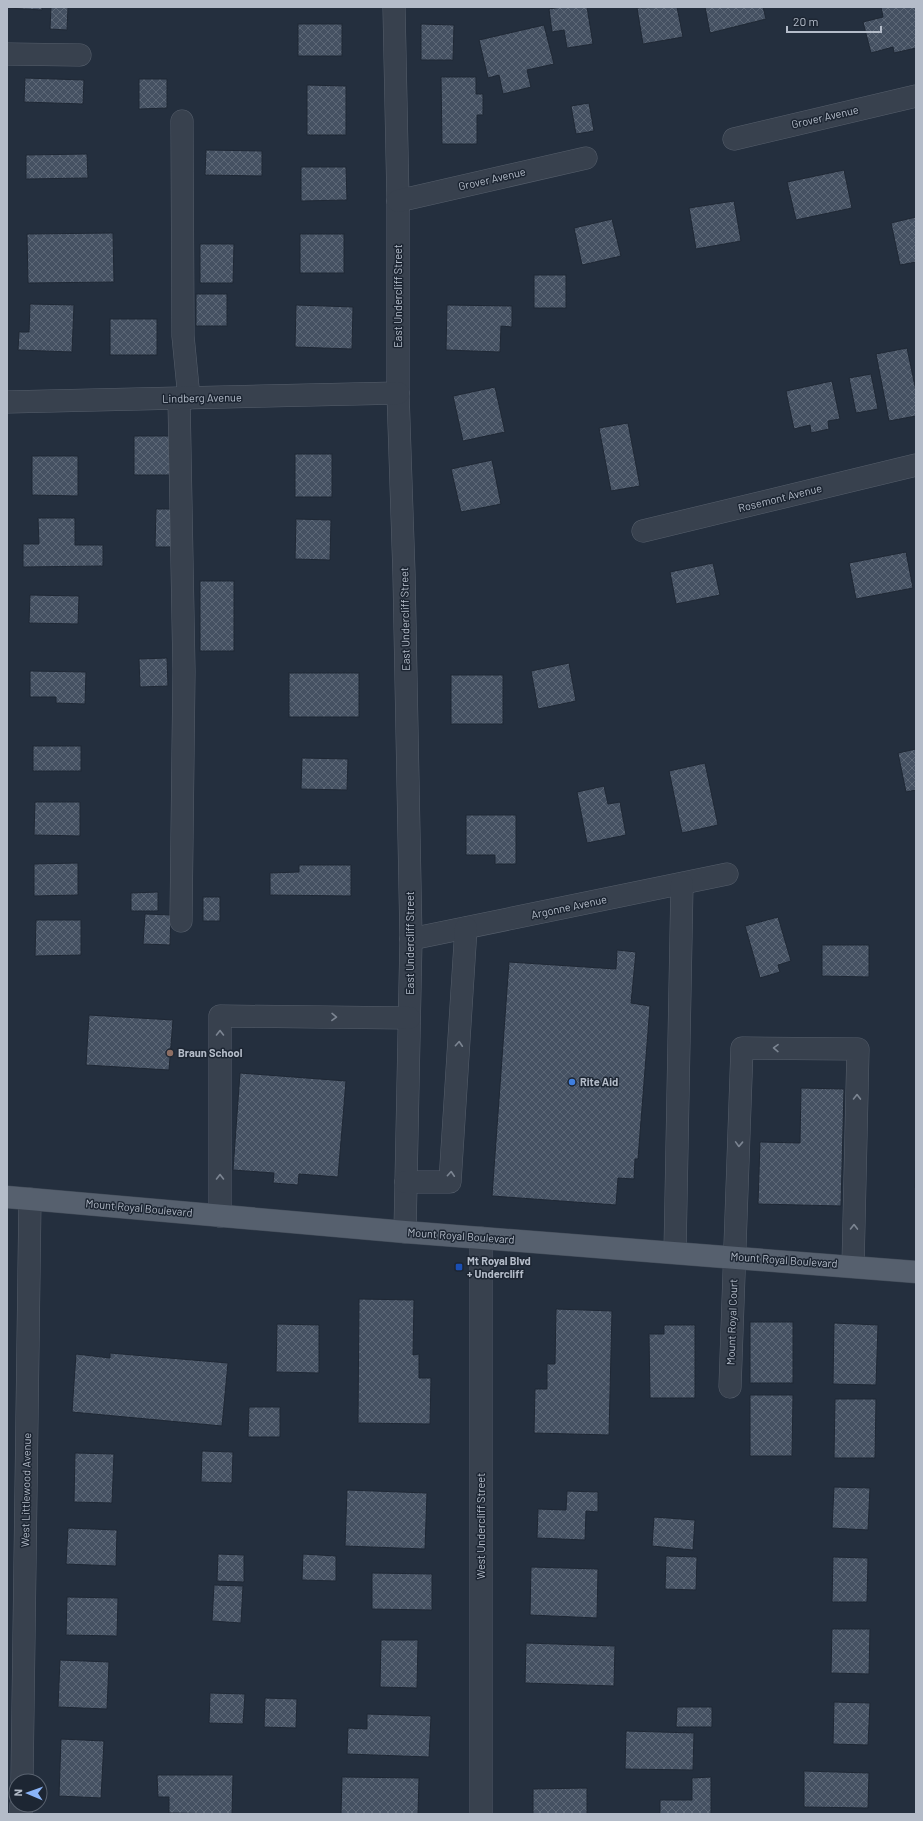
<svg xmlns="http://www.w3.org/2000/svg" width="923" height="1821" font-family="Barlow,sans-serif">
  <defs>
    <pattern id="building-cross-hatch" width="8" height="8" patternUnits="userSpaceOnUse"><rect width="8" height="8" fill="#455162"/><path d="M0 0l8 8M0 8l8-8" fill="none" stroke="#5d6877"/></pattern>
  </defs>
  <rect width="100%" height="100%" fill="#242f3e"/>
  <!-- building -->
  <g fill="url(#building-cross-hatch)" stroke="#1f2835">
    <polygon points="7,7 42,7 42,10 7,8"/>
    <polygon points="51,7 68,7 67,30 50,29"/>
    <polygon points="561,7 587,7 593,44 567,48 564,30 552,32 549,9"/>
    <polygon points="677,7 683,37 643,44 637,8"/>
    <polygon points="705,7 763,7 766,19 710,33"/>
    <polygon points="881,7 916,7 916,48 894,53 893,47 871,53 863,22 883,17"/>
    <rect x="298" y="24" width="44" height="32"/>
    <polygon points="421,24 454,25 453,60 421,60"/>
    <polygon points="544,25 554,64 527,70 531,87 503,94 499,75 488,78 479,40"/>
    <polygon points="441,77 476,77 476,94 483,94 483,115 477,115 477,144 442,144"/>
    <polygon points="25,78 84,80 83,104 24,102"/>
    <polygon points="139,79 167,79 167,108 139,109"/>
    <polygon points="307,85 346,86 346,135 307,135"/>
    <polygon points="589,103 594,131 576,134 571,106"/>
    <polygon points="206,150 262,151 262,176 205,175"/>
    <polygon points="87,154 88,178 26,179 26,155"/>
    <polygon points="301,167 346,167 347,200 301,201"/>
    <polygon points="844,170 852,208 796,220 787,182"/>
    <polygon points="734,201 741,241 696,249 689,208"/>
    <polygon points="916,217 916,262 900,265 891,223"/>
    <polygon points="612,219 621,256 582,265 574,228"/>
    <polygon points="113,233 114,282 28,283 27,234"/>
    <rect x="300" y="234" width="44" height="39"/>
    <polygon points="200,244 234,244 233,283 200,283"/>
    <rect x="534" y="275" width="32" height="33"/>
    <rect x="196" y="294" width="31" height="32"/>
    <polygon points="30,304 74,305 72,352 18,350 19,332 29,332"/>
    <polygon points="296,305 353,307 352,349 295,347"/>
    <polygon points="447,305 512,306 512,327 501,326 500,352 446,350"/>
    <rect x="110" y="319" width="47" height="36"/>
    <polygon points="907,348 916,391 916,416 889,421 876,354"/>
    <polygon points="871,374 878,409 856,413 849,378"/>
    <polygon points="832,381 840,419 828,421 829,429 811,433 810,425 794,429 786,391"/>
    <polygon points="495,387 505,432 463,441 453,396"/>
    <polygon points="628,423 640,486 611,491 599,428"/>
    <polygon points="134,436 172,436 171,475 134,475"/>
    <rect x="295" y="454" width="37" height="43"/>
    <polygon points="32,456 78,456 78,496 32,495"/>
    <polygon points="492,460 501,504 461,512 451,469"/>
    <polygon points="156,509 174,509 174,547 155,547"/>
    <polygon points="38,518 75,518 75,545 103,545 103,566 23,567 23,544 39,544"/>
    <polygon points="296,519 331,520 330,560 295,559"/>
    <polygon points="906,552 913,588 856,599 849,563"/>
    <polygon points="713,563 720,595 676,604 670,572"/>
    <rect x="200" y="581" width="34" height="70"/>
    <polygon points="30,595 79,596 78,624 29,623"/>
    <polygon points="167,658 168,686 140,687 139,659"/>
    <polygon points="569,663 576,701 538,709 531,671"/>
    <polygon points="30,671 86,672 85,704 56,703 56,697 30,697"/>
    <rect x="289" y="673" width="70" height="44"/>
    <rect x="451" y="675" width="52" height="49"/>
    <rect x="33" y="746" width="48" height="25"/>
    <polygon points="916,749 916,790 906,792 898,753"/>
    <polygon points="302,758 348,759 347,790 301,789"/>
    <polygon points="705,763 718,825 682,833 669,771"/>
    <polygon points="604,786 608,804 620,802 626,835 587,843 577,792"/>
    <polygon points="35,802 80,802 80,836 34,835"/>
    <polygon points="466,815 516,815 516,864 495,864 495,855 466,855"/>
    <polygon points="78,863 78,895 34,896 34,864"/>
    <polygon points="299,865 351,865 351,896 270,895 270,873 299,872"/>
    <polygon points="158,892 158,911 131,911 131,893"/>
    <rect x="203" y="897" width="17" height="24"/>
    <polygon points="145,914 171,915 170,945 143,944"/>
    <polygon points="778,917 791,961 778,965 780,972 760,978 745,926"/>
    <polygon points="36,920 81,920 81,955 35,956"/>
    <polygon points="822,945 869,945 869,977 822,976"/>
    <polygon points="617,950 636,952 631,1003 650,1006 638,1159 635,1159 634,1179 618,1178 616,1205 492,1196 509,962 616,969"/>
    <polygon points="89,1015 173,1020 169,1070 86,1065"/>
    <polygon points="240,1073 346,1081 338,1177 299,1174 298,1185 273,1183 274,1173 233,1170"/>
    <polygon points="801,1088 844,1089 841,1206 758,1204 760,1142 800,1143"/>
    <polygon points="916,1133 916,1188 915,1188"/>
    <polygon points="359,1299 414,1300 413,1355 419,1354 419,1378 431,1378 430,1424 358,1423"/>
    <polygon points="556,1309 612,1311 609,1435 534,1433 535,1389 547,1389 547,1364 555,1364"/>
    <rect x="750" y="1322" width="43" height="61"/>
    <polygon points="834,1323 878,1325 876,1385 833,1384"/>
    <polygon points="277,1324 319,1325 319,1373 276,1372"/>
    <polygon points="664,1325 695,1325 695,1398 650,1398 649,1334 664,1334"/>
    <polygon points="110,1353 228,1363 222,1426 72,1412 76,1354 110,1358"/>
    <polygon points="750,1395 793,1395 792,1456 750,1456"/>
    <polygon points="835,1399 876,1399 875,1458 834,1458"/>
    <polygon points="249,1407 280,1407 280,1437 248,1437"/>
    <polygon points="202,1451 233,1452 232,1483 201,1482"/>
    <polygon points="75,1453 114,1454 112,1503 74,1502"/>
    <polygon points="834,1487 870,1488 868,1530 832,1528"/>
    <polygon points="347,1490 427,1493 425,1549 345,1546"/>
    <polygon points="567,1491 598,1492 598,1512 586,1511 585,1540 537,1538 538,1509 566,1510"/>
    <polygon points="654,1517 695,1520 693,1550 652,1546"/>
    <polygon points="68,1528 117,1530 116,1566 66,1564"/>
    <polygon points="218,1554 244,1555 244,1582 217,1581"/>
    <polygon points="303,1554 336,1556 336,1581 302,1580"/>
    <polygon points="666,1556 697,1557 696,1590 665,1589"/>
    <polygon points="833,1557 868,1558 867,1602 832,1602"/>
    <polygon points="531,1567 598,1569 597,1618 530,1615"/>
    <polygon points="372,1573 432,1574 432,1610 372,1609"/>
    <polygon points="214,1585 243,1586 241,1623 212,1621"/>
    <polygon points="67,1597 118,1598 117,1636 66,1635"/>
    <polygon points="832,1629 870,1629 869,1674 831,1673"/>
    <polygon points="381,1640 418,1640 417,1688 380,1687"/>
    <polygon points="526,1643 615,1646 614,1686 525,1683"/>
    <polygon points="60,1660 109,1662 107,1709 58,1707"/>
    <polygon points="210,1693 245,1694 243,1724 209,1723"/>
    <polygon points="265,1698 297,1699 296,1728 264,1727"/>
    <polygon points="834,1702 870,1703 868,1745 833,1744"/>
    <polygon points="677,1707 712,1707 712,1727 676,1727"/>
    <polygon points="367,1714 431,1716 429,1757 347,1754 348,1728 367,1729"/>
    <polygon points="626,1731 694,1733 693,1770 625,1769"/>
    <polygon points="61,1739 104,1741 101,1798 59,1796"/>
    <polygon points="804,1771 869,1773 868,1808 804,1807"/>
    <polygon points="157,1775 233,1775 232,1814 169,1813 169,1797 158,1797"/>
    <polygon points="342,1777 419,1778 418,1814 341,1814"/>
    <polygon points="711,1777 711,1814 660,1814 660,1800 692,1800 692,1778"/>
    <polygon points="587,1788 587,1814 533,1814 533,1789"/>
  </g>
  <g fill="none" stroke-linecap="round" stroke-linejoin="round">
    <defs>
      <g id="minor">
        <polyline points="394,7 398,201 398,393 404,574 411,939 405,1232"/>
        <polyline points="7,54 80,55"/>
        <polyline points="182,121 183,336 189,398"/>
        <polyline points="734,139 916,96"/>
        <polyline points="398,201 586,158"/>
        <polyline points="179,398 184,671 181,921"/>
        <polyline points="7,402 398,393"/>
        <polyline points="643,531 916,465"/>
        <polyline points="411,939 727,874"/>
        <polyline points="406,1182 450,1182 466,928"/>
        <polyline points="220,1216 220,1016 409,1018"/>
        <polyline points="675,1252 682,884"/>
        <polyline points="730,1387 742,1048 858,1049 853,1266"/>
        <polyline points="22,1781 30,1199"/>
        <polyline points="21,1814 21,1805"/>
        <polyline points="481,1814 481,1238"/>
      </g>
      <polyline id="major" points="7,1197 405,1232 916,1272"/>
    </defs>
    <!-- minor casing -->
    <use href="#minor" stroke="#565f6c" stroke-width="23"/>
    <!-- major casing -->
    <use href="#major" stroke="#414a57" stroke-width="23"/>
    <!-- minor -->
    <use href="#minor" stroke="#38414e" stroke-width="22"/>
    <!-- major -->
    <use href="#major" stroke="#56606e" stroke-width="22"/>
  </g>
  <!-- one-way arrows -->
  <defs><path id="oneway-chevron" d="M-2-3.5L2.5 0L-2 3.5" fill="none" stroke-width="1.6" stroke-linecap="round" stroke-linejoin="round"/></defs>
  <g stroke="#7c8592">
    <use href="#oneway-chevron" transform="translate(334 1017) rotate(1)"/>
    <use href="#oneway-chevron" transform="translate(220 1033) rotate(-90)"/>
    <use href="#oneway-chevron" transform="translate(459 1044) rotate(-86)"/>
    <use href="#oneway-chevron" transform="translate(776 1048) rotate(-179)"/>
    <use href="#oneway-chevron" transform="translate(857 1097) rotate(-89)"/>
    <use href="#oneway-chevron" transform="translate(739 1144) rotate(92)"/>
    <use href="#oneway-chevron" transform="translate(451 1174) rotate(-86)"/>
    <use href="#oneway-chevron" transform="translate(220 1177) rotate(-90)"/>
    <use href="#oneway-chevron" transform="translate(854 1227) rotate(-89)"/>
  </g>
  <!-- markers -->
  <circle fill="#8d6e63" stroke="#1d2633" stroke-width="1.5" cx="170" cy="1053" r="4"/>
  <circle fill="#3f7fe0" stroke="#1d2633" stroke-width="1.5" cx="572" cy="1082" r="4"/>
  <rect fill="#1a4fb4" stroke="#1d2633" stroke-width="1.5" x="455" y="1263" width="8" height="8" rx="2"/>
  <g text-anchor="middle" stroke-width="3" stroke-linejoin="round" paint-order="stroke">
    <!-- street labels -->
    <g font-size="11" fill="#b4bcc9" stroke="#1d2633">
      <text transform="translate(825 117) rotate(-13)" y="4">Grover Avenue</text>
      <text transform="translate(492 179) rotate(-13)" y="4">Grover Avenue</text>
      <text transform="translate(398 296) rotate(-90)" y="4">East Undercliff Street</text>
      <text transform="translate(202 398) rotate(-1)" y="4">Lindberg Avenue</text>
      <text transform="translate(780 498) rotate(-14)" y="4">Rosemont Avenue</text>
      <text transform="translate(405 619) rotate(-91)" y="4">East Undercliff Street</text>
      <text transform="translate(569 907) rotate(-12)" y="4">Argonne Avenue</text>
      <text transform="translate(410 943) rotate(-90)" y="4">East Undercliff Street</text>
      <text transform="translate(139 1208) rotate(5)" y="4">Mount Royal Boulevard</text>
      <text transform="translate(461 1236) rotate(4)" y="4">Mount Royal Boulevard</text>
      <text transform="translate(784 1260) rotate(4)" y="4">Mount Royal Boulevard</text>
      <text transform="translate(732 1322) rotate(-88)" y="4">Mount Royal Court</text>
      <text transform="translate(26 1490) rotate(-89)" y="4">West Littlewood Avenue</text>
      <text transform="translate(481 1526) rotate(-90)" y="4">West Undercliff Street</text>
    </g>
    <!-- poi labels -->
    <g font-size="11" font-weight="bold" fill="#b4bcc9" stroke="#1d2633" text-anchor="start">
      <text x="178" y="1057">Braun School</text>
      <text x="580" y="1086">Rite Aid</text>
      <text x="467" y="1265">Mt Royal Blvd<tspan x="467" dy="13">+ Undercliff</tspan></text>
    </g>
  </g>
  <!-- border -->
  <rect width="923" height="1821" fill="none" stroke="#b4bcc9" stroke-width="16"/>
  <!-- north arrow -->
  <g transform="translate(28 1793) rotate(272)"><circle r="19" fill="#1d2633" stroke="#59626f"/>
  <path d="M0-3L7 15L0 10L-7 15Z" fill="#8ab4f8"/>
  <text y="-6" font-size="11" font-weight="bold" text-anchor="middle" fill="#b4bcc9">N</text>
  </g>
  <!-- scale -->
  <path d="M787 26v6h94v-6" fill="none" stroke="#b4bcc9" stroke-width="2"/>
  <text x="793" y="26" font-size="12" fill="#b4bcc9" stroke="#1d2633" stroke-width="3" paint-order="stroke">20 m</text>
</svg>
